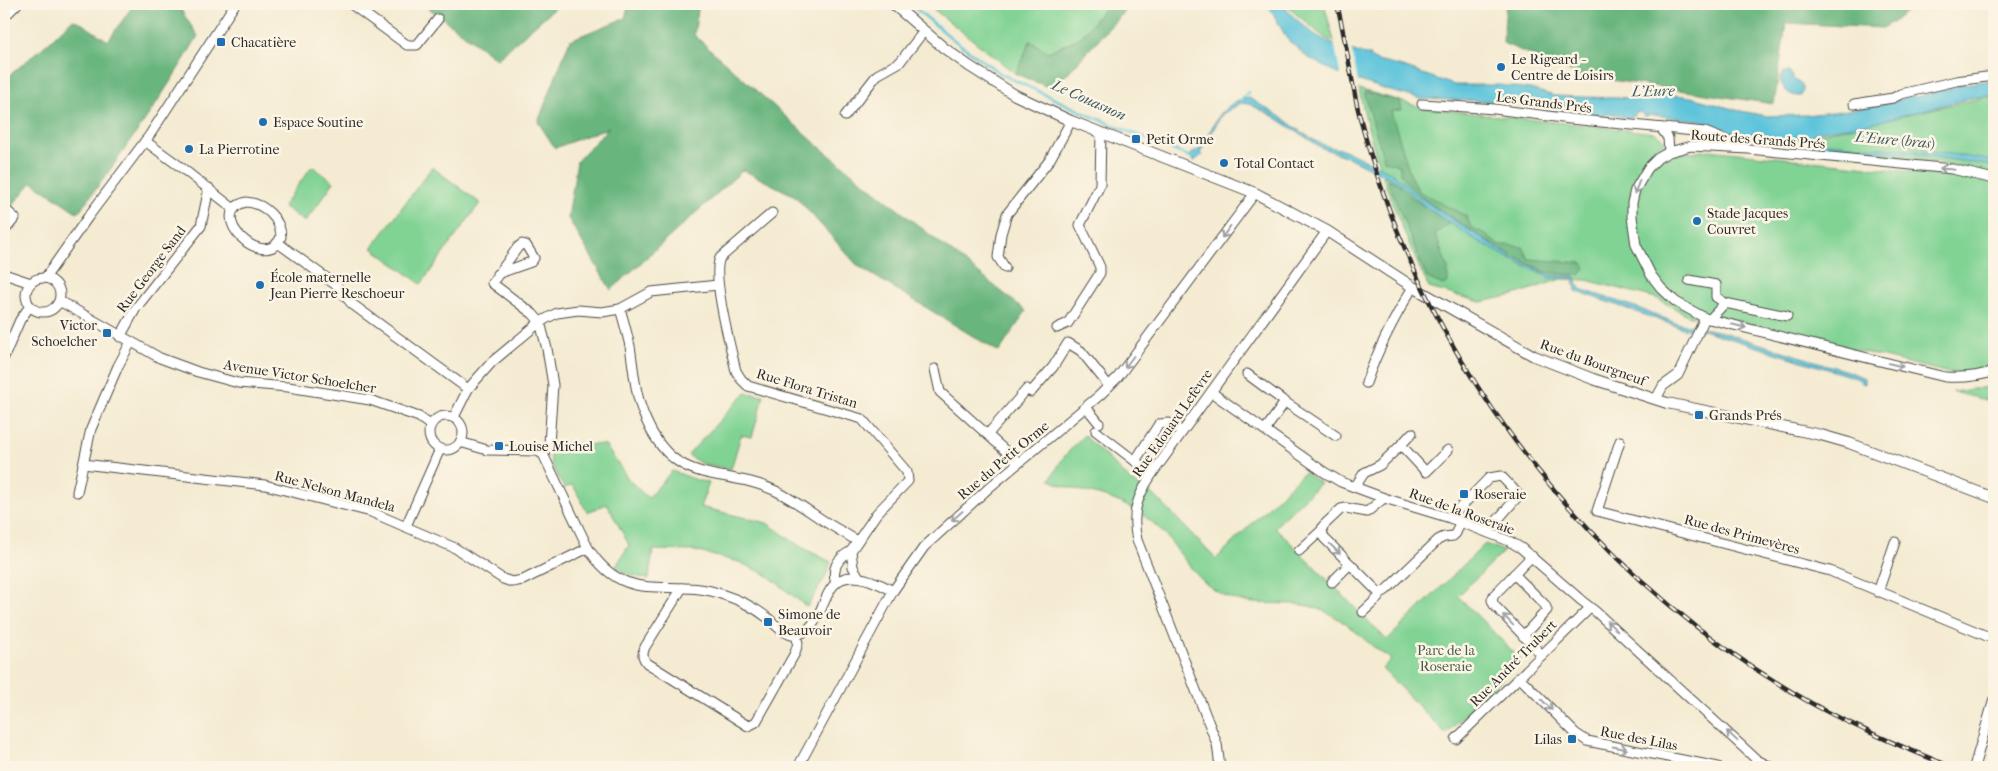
<svg xmlns="http://www.w3.org/2000/svg" width="1998" height="771" font-family="'IM FELL French Canon',serif">
  <rect width="100%" height="100%" fill="#fcf5e5"/>
  <filter id="ink" filterUnits="userSpaceOnUse"><feTurbulence type="fractalNoise" baseFrequency=".02" numOctaves="2"/><feDisplacementMap in="SourceGraphic" scale="10" xChannelSelector="R" yChannelSelector="G"/><feConvolveMatrix kernelMatrix="1 2 1 2 8 2 1 2 1" color-interpolation-filters="sRGB"/></filter>
  <filter id="wash" filterUnits="userSpaceOnUse"><feTurbulence type="fractalNoise" baseFrequency=".0096" numOctaves="4" result="noise"/><feDisplacementMap in="SourceGraphic" scale="20" xChannelSelector="R" yChannelSelector="G"/><feGaussianBlur stdDeviation="1.12" result="paint"/><feColorMatrix in="noise" values="0 0 0 0 0 0 0 0 0 0 0 0 0 0 0 0 0 1.4 0 .05"/><feComposite in="paint" operator="in"/></filter>
  <g filter="url(#wash)">
    <rect width="100%" height="100%" fill="#f4ebd2"/>
    <!-- green -->
    <g fill="#81d394" stroke="#567f60">
      <polygon points="927,4 1108,4 1081,37 1048,52 1030,41 1016,74"/>
      <polygon points="1287,4 1324,4 1334,41 1326,39 1289,8"/>
      <path d="M1359,89L1424,108L1656,133L1679,154L1709,150L1970,178L1994,183V365L1972,372L1949,373L1720,317L1689,316L1656,298L1586,280L1561,279L1514,295L1481,302L1429,288C1399,224 1373,159 1359,89Z"/>
      <polygon points="1986,97 1994,97 1994,174 1918,160 1822,152 1818,134"/>
      <polygon points="312,166 334,182 305,222 283,206"/>
      <polygon points="432,167 480,203 421,284 372,248"/>
      <polygon points="1994,386 1994,402 1953,392"/>
      <polygon points="745,393 764,395 752,437 741,435 731,469 700,463 688,455"/>
      <path d="M1084,435L1129,479L1154,495L1216,559L1304,472L1320,483L1275,527L1387,640L1485,544L1504,551L1458,596L1521,660L1446,734L1382,669L1391,659C1364,643 1347,618 1316,608C1284,598 1250,611 1219,593C1189,576 1178,543 1152,522C1138,511 1121,502 1105,497C1086,491 1068,489 1050,480L1063,458Z"/>
      <path d="M553,443L605,445L629,480L648,498L672,471L697,480L709,483L700,507L767,523L801,547L831,562L825,578L807,607L767,575L739,562L695,551L653,550L649,579C636,577 626,574 615,568L629,545L607,504L587,512L573,485L564,488C556,472 545,461 553,443Z"/>
    </g>
    <!-- forest -->
    <g fill="#68b57e" stroke="#4a7054">
      <path d="M134,4H181L182,12L198,36C162,98 121,156 78,213L32,182L11,207L4,201V80L47,44L72,20L78,21L108,41Z"/>
      <polygon points="423,4 559,4 497,59"/>
      <polygon points="629,4 699,4 694,35 822,149 1026,311 999,352 858,266 795,196 743,170 611,290 568,218 577,161 609,127 555,148 538,122 570,40 625,18"/>
      <polygon points="1108,4 1131,4 1053,89 1016,74 1030,41 1048,52 1081,37"/>
      <polygon points="1506,4 1918,4 1883,28 1786,23 1774,104 1578,75 1503,43"/>
      <polygon points="1364,92 1400,101 1402,110 1391,111 1412,180 1420,192 1466,216 1471,227 1485,234 1498,245 1508,245 1523,247 1529,259 1582,263 1585,268 1580,275 1546,272 1499,249 1425,200 1406,182 1400,173 1400,166 1384,160"/>
      <polygon points="1387,179 1397,183 1410,196 1449,224 1435,234 1448,269 1448,282 1443,285 1427,278"/>
    </g>
    <!-- water -->
    <g fill="#5dc4db" stroke="#447883">
      <path d="M1268,4H1283C1292,18 1321,42 1337,45L1339,53L1350,56L1348,49L1365,55H1371L1370,57L1377,61L1403,67L1454,85H1499L1530,89L1555,96L1615,98L1674,95L1691,97L1736,110L1766,116L1806,115L1842,111L1894,102L1911,95L1916,97L1964,84L1994,80V95L1971,98L1880,121L1817,132L1813,134V136L1817,142L1951,154L1994,161V166L1915,154L1816,147L1807,139H1797L1796,137L1782,140H1764L1741,135L1703,121L1653,115L1645,116L1640,112H1636L1633,116C1627,118 1623,119 1618,114L1578,115L1560,113L1515,102L1421,99L1387,90L1338,74L1307,57L1287,39Z"/>
      <path d="M1784,72H1790L1794,80L1801,84L1803,90L1801,96C1789,97 1784,90 1780,79Z"/>
      <path d="M1249,98C1259,104 1269,110 1279,116C1299,129 1318,148 1342,149L1394,174L1417,195L1438,210L1513,258L1550,275L1575,276L1580,289L1638,308L1676,323L1722,332L1853,373L1864,378V384L1861,383L1860,380L1856,378L1703,330L1695,331L1679,327L1576,291L1574,278H1549L1512,260L1474,239L1428,209L1398,182L1348,157L1322,148L1273,116L1249,104L1241,103L1222,114L1200,153L1202,155L1193,162L1190,154C1211,151 1209,103 1249,98Z"/>
    </g>
    <!-- pier -->
    <polygon fill="#f4ebd2" points="1334,42 1339,43 1341,51 1347,53 1346,47 1351,47 1358,82 1341,77"/>
    <g fill="none" stroke-linecap="round" stroke-linejoin="round">
      <!-- stream -->
      <g stroke="#5dc4db" stroke-width="2.5">
        <polyline points="910,4 954,40 1001,74 1089,115 1190,157 1197,154 1204,141"/>
        <polyline points="1240,102 1248,92"/>
      </g>
    </g>
  </g>
  <g filter="url(#ink)">
    <g fill="none" stroke-linecap="round" stroke-linejoin="round">
      <defs>
        <g id="minor">
          <polyline points="351,4 407,45 417,45 438,19"/>
          <polyline points="4,17 17,4"/>
          <polyline points="1422,104 1495,109 1570,119 1705,132 1742,147"/>
          <polyline points="1854,104 1893,98 1901,94 1956,81 1994,76"/>
          <polyline points="845,116 877,75 900,62 924,31"/>
          <polyline points="1661,128 1668,138 1669,152"/>
          <polyline points="145,141 178,165 234,209"/>
          <path d="M1994,179L1952,169L1749,149L1691,146L1669,152L1658,158L1648,168L1635,190L1632,203V217L1636,245L1651,275L1661,288L1676,302L1705,318L1945,377C1963,378 1978,377 1994,371"/>
          <path d="M246,202C264,203 281,219 281,237C265,274 203,213 246,202Z"/>
          <polyline points="4,208 15,218 6,229 4,227"/>
          <path d="M772,213L720,258C711,275 731,349 736,371L741,379L748,386L862,419L907,472L908,481L877,513L851,551L853,567L859,577"/>
          <polyline points="278,243 336,285 352,304 468,389"/>
          <polyline points="1005,268 998,257 1001,234 1007,214 1049,161 1071,121"/>
          <polyline points="4,274 31,283"/>
          <polyline points="497,274 531,262 534,258 526,245 522,244 518,247 492,283 533,314 540,322 547,349 553,385 549,444 543,454"/>
          <polyline points="45,278 88,217 149,136 235,4"/>
          <circle cx="43" cy="295" r="17"/>
          <polyline points="1689,280 1716,285 1716,297 1725,303 1710,319"/>
          <polyline points="58,303 63,303 160,358 198,372 238,383 288,387 370,400 419,417 430,425"/>
          <polyline points="1725,303 1787,316"/>
          <path d="M620,309C624,321 627,334 630,346C634,372 635,396 646,420C676,489 723,466 776,491C792,499 806,509 821,519C833,527 845,533 857,541"/>
          <polyline points="1057,328 1068,323 1100,273 1100,267 1080,225 1100,185 1101,132"/>
          <polyline points="120,337 136,308 201,226 209,188"/>
          <polyline points="4,357 20,320 30,306"/>
          <polyline points="935,369 940,392 1019,463"/>
          <polyline points="1247,374 1285,402 1265,430"/>
          <path d="M1366,383C1378,349 1394,318 1413,287"/>
          <polyline points="1211,392 1324,472 1341,482 1384,498 1450,518 1509,541 1521,548 1582,601 1595,611 1757,760 1771,767"/>
          <polyline points="1656,399 1663,386 1678,375 1705,318"/>
          <polyline points="1285,402 1336,436"/>
          <polyline points="1086,407 1099,423"/>
          <circle cx="446" cy="433" r="17"/>
          <polyline points="454,417 468,389 492,362 540,322 557,313 578,310 602,312 620,309 651,292 718,285"/>
          <polyline points="1096,431 1152,474"/>
          <polyline points="988,434 1027,389 1031,392 1053,367 1068,343 1081,351 1109,386"/>
          <polyline points="1620,441 1597,511 1830,571 1994,639"/>
          <polyline points="460,442 487,450 537,451 543,454"/>
          <polyline points="1401,445 1412,433"/>
          <path d="M543,454L588,548C627,609 670,575 724,595C740,600 754,607 768,618C773,622 778,629 785,632C788,634 792,636 796,635C837,626 810,545 893,591"/>
          <polyline points="1135,461 1159,424 1169,423 1182,432"/>
          <polyline points="83,464 265,485 371,512 455,548 503,579 512,582 523,580 588,548"/>
          <polyline points="1355,487 1364,473 1380,465 1401,445 1426,472 1448,450"/>
          <polyline points="77,492 91,429 118,366 131,342"/>
          <polyline points="1384,498 1367,512 1346,508 1341,509 1323,526 1322,530 1324,538 1378,592 1383,592 1386,590 1438,540 1444,537 1453,536 1456,533 1460,522"/>
          <polyline points="1450,518 1489,478 1501,476 1519,495 1487,532"/>
          <polyline points="406,526 440,449"/>
          <polyline points="1299,551 1322,530"/>
          <polyline points="1532,556 1494,595 1492,600 1494,605 1542,655"/>
          <polyline points="1514,574 1545,605 1547,610 1523,636"/>
          <polyline points="1332,582 1350,564"/>
          <path d="M836,583C831,568 838,558 851,551"/>
          <path d="M682,588L645,647C642,654 642,657 647,663L748,726L756,722L795,653L798,643L796,635"/>
          <polyline points="1878,592 1895,542"/>
          <polyline points="1363,612 1378,598 1381,592"/>
          <polyline points="1519,677 1575,733 1587,741 1718,767"/>
          <polyline points="1456,739 1590,608"/>
          <polyline points="798,767 893,591 924,547 991,486 1100,395 1118,377 1255,193"/>
          <path d="M1220,767L1217,744L1137,540C1131,513 1137,497 1152,474L1327,231"/>
          <polyline points="1974,767 1994,699"/>
        </g>
        <polyline id="major" points="893,4 944,48 969,66 1015,95 1071,121 1255,193 1327,231 1413,287 1534,356 1593,379 1667,403 1821,435 1849,443 1994,498"/>
      </defs>
      <!-- minor casing -->
      <use href="#minor" stroke="#494844" stroke-width="11"/>
      <!-- major casing -->
      <use href="#major" stroke="#494844" stroke-width="12"/>
      <!-- minor -->
      <use href="#minor" stroke="#fff" stroke-width="9"/>
      <!-- major -->
      <use href="#major" stroke="#fff" stroke-width="10"/>
      <defs>
        <path id="rail" d="M1337,4C1345,37 1350,71 1357,105C1365,140 1377,176 1389,209C1466,416 1618,594 1811,703C1856,728 1904,748 1952,767"/>
      </defs>
      <!-- rail casing -->
      <use href="#rail" stroke="#2b2b2b" stroke-width="4.5"/>
      <!-- rail -->
      <use href="#rail" stroke="#fcf5e5" stroke-width="2.5" stroke-dasharray="8" stroke-linecap="butt"/>
    </g>
    <!-- one-way arrows -->
    <defs><path id="oneway-shaft" d="M-6 0H5M1.5-3L5.5 0L1.5 3" fill="none" stroke-width="1.6" stroke-linecap="round" stroke-linejoin="round" transform="scale(1.25)"/></defs>
    <g stroke="#a0a0a0">
      <use href="#oneway-shaft" transform="translate(1947 169) rotate(-174)"/>
      <use href="#oneway-shaft" transform="translate(1637 187) rotate(111)"/>
      <use href="#oneway-shaft" transform="translate(1226 232) rotate(126)"/>
      <use href="#oneway-shaft" transform="translate(1739 326) rotate(14)"/>
      <use href="#oneway-shaft" transform="translate(1129 362) rotate(127)"/>
      <use href="#oneway-shaft" transform="translate(1896 365) rotate(14)"/>
      <use href="#oneway-shaft" transform="translate(957 516) rotate(139)"/>
      <use href="#oneway-shaft" transform="translate(1335 549) rotate(45)"/>
      <use href="#oneway-shaft" transform="translate(1508 620) rotate(-134)"/>
      <use href="#oneway-shaft" transform="translate(1612 626) rotate(-137)"/>
      <use href="#oneway-shaft" transform="translate(1547 705) rotate(45)"/>
      <use href="#oneway-shaft" transform="translate(1732 736) rotate(-137)"/>
      <use href="#oneway-shaft" transform="translate(1620 748) rotate(11)"/>
    </g>
  </g>
  <!-- markers -->
  <g fill="#1f6fb2" stroke="#fcf5e5" stroke-width="2">
    <rect x="216" y="37" width="10" height="10" rx="2.5"/>
    <circle cx="1501" cy="67" r="5"/>
    <circle cx="263" cy="122" r="5"/>
    <rect x="1131" y="134" width="10" height="10" rx="2.5"/>
    <circle cx="189" cy="149" r="5"/>
    <circle cx="1224" cy="163" r="5"/>
    <circle cx="1697" cy="221" r="5"/>
    <circle cx="260" cy="285" r="5"/>
    <rect x="102" y="328" width="10" height="10" rx="2.5"/>
    <rect x="1694" y="410" width="10" height="10" rx="2.5"/>
    <rect x="494" y="441" width="10" height="10" rx="2.5"/>
    <rect x="1459" y="489" width="10" height="10" rx="2.5"/>
    <rect x="763" y="617" width="10" height="10" rx="2.5"/>
    <rect x="1567" y="734" width="10" height="10" rx="2.5"/>
  </g>
  <g text-anchor="middle" stroke-width="5" stroke-linejoin="round" paint-order="stroke">
    <!-- poi labels -->
    <g font-size="14" fill="#2b2b2b" stroke="#fcf5e5" text-anchor="start">
      <text x="231" y="47">Chacatière</text>
      <text x="1511" y="64">Le Rigeard -<tspan x="1511" dy="16">Centre de Loisirs</tspan></text>
      <text x="273" y="127">Espace Soutine</text>
      <text x="1146" y="144">Petit Orme</text>
      <text x="199" y="154">La Pierrotine</text>
      <text x="1234" y="168">Total Contact</text>
      <text x="1707" y="218">Stade Jacques<tspan x="1707" dy="16">Couvret</tspan></text>
      <text x="270" y="282">École maternelle<tspan x="270" dy="16">Jean Pierre Reschoeur</tspan></text>
      <text x="97" y="330" text-anchor="end">Victor<tspan x="97" dy="16">Schoelcher</tspan></text>
      <text x="1709" y="420">Grands Prés</text>
      <text x="509" y="451">Louise Michel</text>
      <text x="1474" y="499">Roseraie</text>
      <text x="778" y="619">Simone de<tspan x="778" dy="16">Beauvoir</tspan></text>
      <text x="1562" y="744" text-anchor="end">Lilas</text>
    </g>
    <!-- street labels -->
    <g font-size="14" fill="#2b2b2b" stroke="#fcf5e5">
      <text transform="translate(1544 102) rotate(7)" y="5">Les Grands Prés</text>
      <text transform="translate(1758 139) rotate(4)" y="5">Route des Grands Prés</text>
      <text transform="translate(151 269) rotate(-53)" y="5">Rue George Sand</text>
      <text transform="translate(1593 362) rotate(20)" y="5">Rue du Bourgneuf</text>
      <text transform="translate(300 376) rotate(9)" y="5">Avenue Victor Schoelcher</text>
      <text transform="translate(807 388) rotate(17)" y="5">Rue Flora Tristan</text>
      <text transform="translate(1172 423) rotate(-55)" y="5">Rue Edouard Lefèvre</text>
      <text transform="translate(1003 460) rotate(-40)" y="5">Rue du Petit Orme</text>
      <text transform="translate(335 491) rotate(15)" y="5">Rue Nelson Mandela</text>
      <text transform="translate(1462 511) rotate(20)" y="5">Rue de la Roseraie</text>
      <text transform="translate(1742 534) rotate(15)" y="5">Rue des Primevères</text>
      <text transform="translate(1513 663) rotate(-45)" y="5">Rue André Trubert</text>
      <text transform="translate(1639 738) rotate(11)" y="5">Rue des Lilas</text>
    </g>
    <!-- park labels -->
    <g font-size="14" fill="#455d4a" stroke="#fcf5e5">
      <text x="1446" y="655">Parc de la<tspan x="1446" dy="16">Roseraie</tspan></text>
    </g>
    <!-- water labels -->
    <g font-size="15" font-style="italic" fill="#3a5960" stroke="#fcf5e5">
      <text transform="translate(1653 91) rotate(-1)" y="5">L'Eure</text>
      <text transform="translate(1089 100) rotate(24)" y="5">Le Couasnon</text>
      <text transform="translate(1895 140) rotate(5)" y="5">L'Eure (bras)</text>
    </g>
  </g>
  <!-- margin -->
  <rect width="1998" height="771" fill="none" stroke="#fcf5e5" stroke-width="20"/>
</svg>
